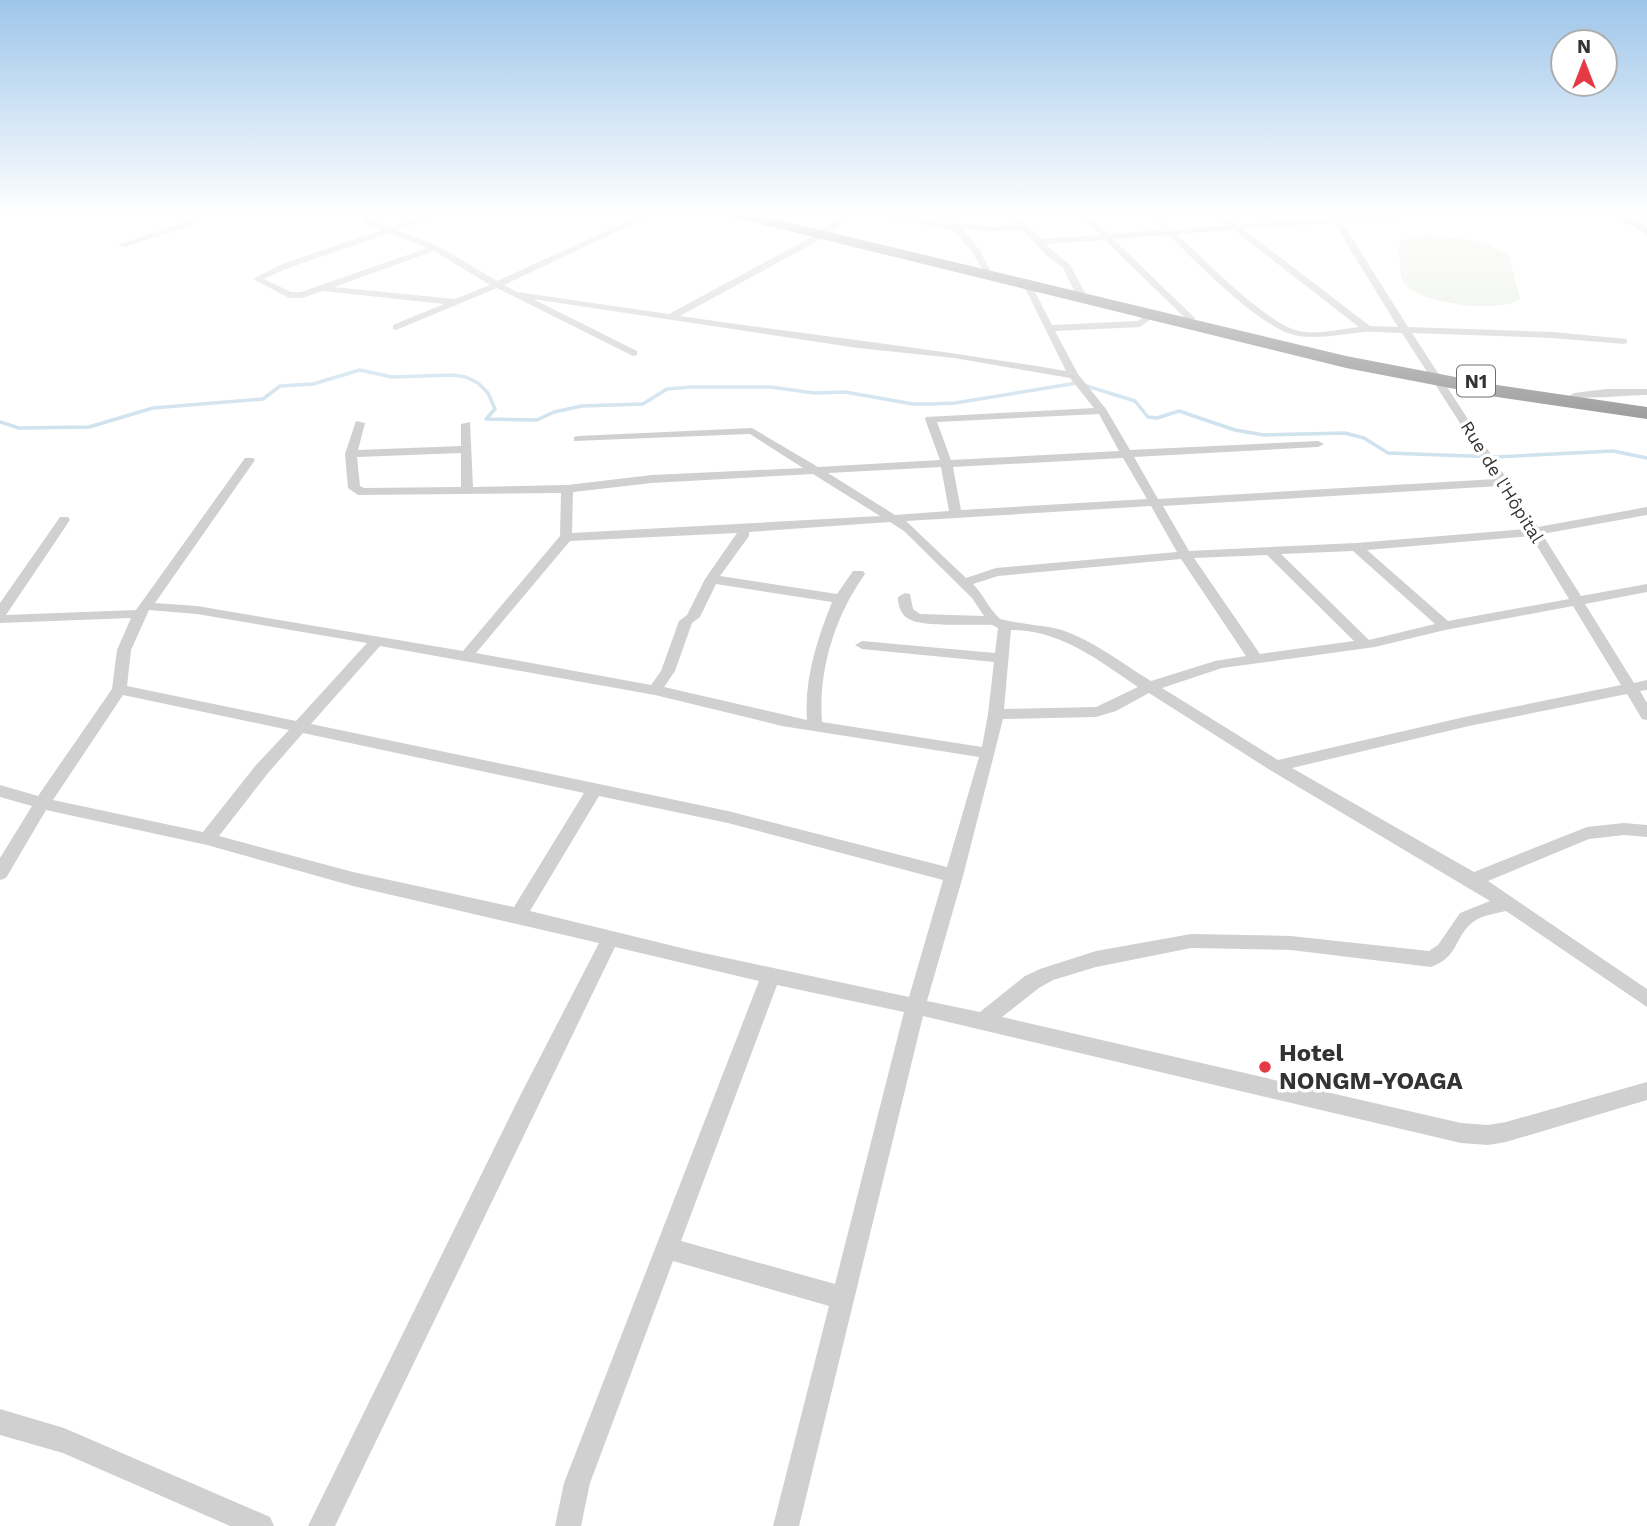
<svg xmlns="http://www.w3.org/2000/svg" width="1647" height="1526" font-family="'Work Sans',sans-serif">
  <rect width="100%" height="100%" fill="#fff"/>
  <!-- green -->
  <path fill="#e6ecdf" d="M1429,235L1481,241L1509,255L1520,299C1500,314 1422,304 1405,285C1398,275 1400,254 1399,242L1409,237Z"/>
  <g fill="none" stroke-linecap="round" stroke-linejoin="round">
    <!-- stream -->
    <polyline stroke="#cfe2ee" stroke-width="3.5" points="0,422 19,428 89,427 153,408 263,399 280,386 313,384 360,370 392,377 452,375 466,377 478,383 488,393 495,409 486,419 537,420 554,412 582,406 643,404 667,389 691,387 771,387 814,393 845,392 913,404 931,404 955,403 1077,383 1135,401 1148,417 1157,418 1179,411 1235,430 1264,435 1345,433 1364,438 1388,453 1496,457 1613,451 1647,458"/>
    <!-- street -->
    <g fill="#d0d0d0" fill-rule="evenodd">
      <polygon points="196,214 205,214 188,227 124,247 117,245 182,223"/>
      <path d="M366,214H374L372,220L390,227L429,214H440L397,230L438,246L497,281L644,214H654L504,285L517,292L669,314L819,233L846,214H855L825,237L680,316C808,335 937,349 1066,371L1024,286L1028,283L1032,286L1052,325L1138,321L1147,314L1155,316L1140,327L1055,331L1078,374L1106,409L1130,450L1318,441L1324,444L1318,447L1134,457L1158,499L1496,479L1402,333C1390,333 1377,331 1364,332C1343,334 1321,339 1299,336C1262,331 1197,262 1168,235L1113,239L1195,318V322H1189L1105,240L1045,244L1070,265L1085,293L1080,296L1075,293L1063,268L1046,255L1023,230L993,231L961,228L979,249L990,269L984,277L980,274L982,269L972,252L954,231L875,214H889L949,225L940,214H948L956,223L993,227L1019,225L1009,214H1017L1041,239L1100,235L1079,214H1087L1109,234L1163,230L1146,214H1154L1172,230L1228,226L1214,214H1223L1237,225L1331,218L1329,214H1337L1339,217L1422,214L1418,216L1342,222L1408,327L1553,332L1627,339V343L1624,344L1553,338L1412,333L1538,527L1647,507V515L1542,534L1581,596L1647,584V592L1585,604L1634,683L1647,680V690L1640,691L1647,703V720L1642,719L1627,694L1469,726L1292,768L1474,872L1587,827L1624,823L1647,825V837L1624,835L1589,839L1488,881L1647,989V1007L1506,911C1494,914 1482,915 1473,922C1454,937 1459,957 1431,967L1291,950L1191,948L1096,967L1053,980L1039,988L1002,1017L1461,1123L1488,1125L1506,1122L1647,1082V1100L1506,1142L1488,1145L1461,1143L923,1016L799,1526H773L829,1306L673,1261L590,1483L581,1526H555L564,1483L759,981L615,947L335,1526H308L521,1094L599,943L353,886L207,845L46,810L6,878L0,880V858L32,806L0,797V785L38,796L112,689L117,650L131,618L0,623V603L60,517H68L70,520L6,615L136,610L245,458H253L255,460L155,603L197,606L463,651L560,536L561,493L358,495L348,488L345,454L356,421L365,423L358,450L461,446V424L470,422L473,487L567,485L652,475L803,468L750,434L574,441V437L578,436L752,428L818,467L940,460L925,419L926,417L1094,408L1070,378L954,358L858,348L533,299L637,351V355L633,356L497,288L396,330L393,329V325L444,304L323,291L302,298H289L253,279L282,264L382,230L365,223ZM1334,223L1398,327L1370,326L1243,229ZM1234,230L1359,327C1340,329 1314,336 1295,330C1262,319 1203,259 1177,234ZM390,233L427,248L301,292H291L264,279L288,268ZM434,251L490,285L455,299L334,287ZM1099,414L1119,451L951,460L937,422ZM461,453V487L364,488L360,486L357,457ZM1123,458L1147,499L961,510L953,467ZM941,467L949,511L895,515L828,473ZM813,474L880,516L572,533L573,492L652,483ZM1500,486L1526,529L1356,543L1189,551L1163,506ZM1151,506L1177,552L996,568L966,578L906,521ZM890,522L904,531L972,598L984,616L920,614L913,609L910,594L905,593L898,597C898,607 901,616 911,620C925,627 974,624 992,625L998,628L995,653L862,641L855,645L862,649L994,662L988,714L982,747L822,722C818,670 835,616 865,574L863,571H853L837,594L720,576L749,536V532ZM737,533L705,579L687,615L679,621L661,671L651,685L476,653L570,541ZM1531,536L1569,599L1448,621L1367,550ZM1353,551L1435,624L1369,640L1281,554ZM1267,555L1354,641L1260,654L1194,558ZM1181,559L1246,656L1215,661L1151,681C1123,664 1094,641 1062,630C1050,626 1003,622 999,618C989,609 983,594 973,584L998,576ZM716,584L832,602C817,640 804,679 807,720L664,687L675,671L692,623L700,617ZM1573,606L1621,685L1469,716L1278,760L1162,688L1222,668L1375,647L1445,630ZM149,610L197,614L367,643L296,721L127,686L131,650ZM1011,630C1061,630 1099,661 1138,687L1096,707L1004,709ZM380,646L655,695L782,726L979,757L947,867L728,811L311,724ZM1149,693L1270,770L1490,901L1460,913L1438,945L1429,951L1291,936L1191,934L1096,951L1040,969L1025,976L980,1012L927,1001L963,876L1003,719L1096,717L1116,711ZM123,695L289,730L256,765L203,832L53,800ZM303,733L584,793L514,907L353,872L219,836L268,773ZM599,796L728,823L943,880L909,997L694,951L530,911ZM777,985L904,1012L835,1284L681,1241Z"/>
      <path d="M1606,389H1647V395C1634,395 1574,400 1569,396L1574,393Z"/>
      <polygon points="0,1409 64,1428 270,1517 274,1526 230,1526 63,1453 0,1435"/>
    </g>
    <!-- secondary -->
    <polygon fill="#bdbdbd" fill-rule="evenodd" points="1608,214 1622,214 1647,225 1647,234"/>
    <!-- highway -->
    <polygon fill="#9a9a9a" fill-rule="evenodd" points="730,214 754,214 1346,356 1497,385 1647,407 1647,419 1497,397 1346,368 732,217"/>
  </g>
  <!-- sky -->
  <linearGradient id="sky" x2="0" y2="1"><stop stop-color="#9ec6ea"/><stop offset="0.5" stop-color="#fff"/><stop offset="1" stop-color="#fff" stop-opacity="0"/></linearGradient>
  <rect width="1647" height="427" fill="url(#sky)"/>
  <!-- markers -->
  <circle fill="#e63946" stroke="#fff" stroke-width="2.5" cx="1265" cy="1067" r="7"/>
  <g text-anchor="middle" stroke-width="7" stroke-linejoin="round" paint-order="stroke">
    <!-- far-street labels -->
    <g font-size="18" fill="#333" stroke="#fff">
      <text transform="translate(1502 482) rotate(58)" y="6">Rue de l'Hôpital</text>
    </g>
    <!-- shield labels -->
    <rect fill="#fff" stroke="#707070" stroke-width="2" x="1457" y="365.5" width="38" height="31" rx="5"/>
    <g font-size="19" font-weight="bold" fill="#333">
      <text x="1476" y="388">N1</text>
    </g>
    <!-- near-poi labels -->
    <g font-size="24" font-weight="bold" fill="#333" stroke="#fff" text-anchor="start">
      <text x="1279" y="1061">Hotel<tspan x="1279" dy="28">NONGM-YOAGA</tspan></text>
    </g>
  </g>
  <!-- north arrow -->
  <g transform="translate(1584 63)"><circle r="33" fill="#ffffff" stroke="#adadad" stroke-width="2"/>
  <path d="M0-5L12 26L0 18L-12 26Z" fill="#e63946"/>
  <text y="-10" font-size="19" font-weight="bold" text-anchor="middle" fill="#333333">N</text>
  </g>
</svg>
